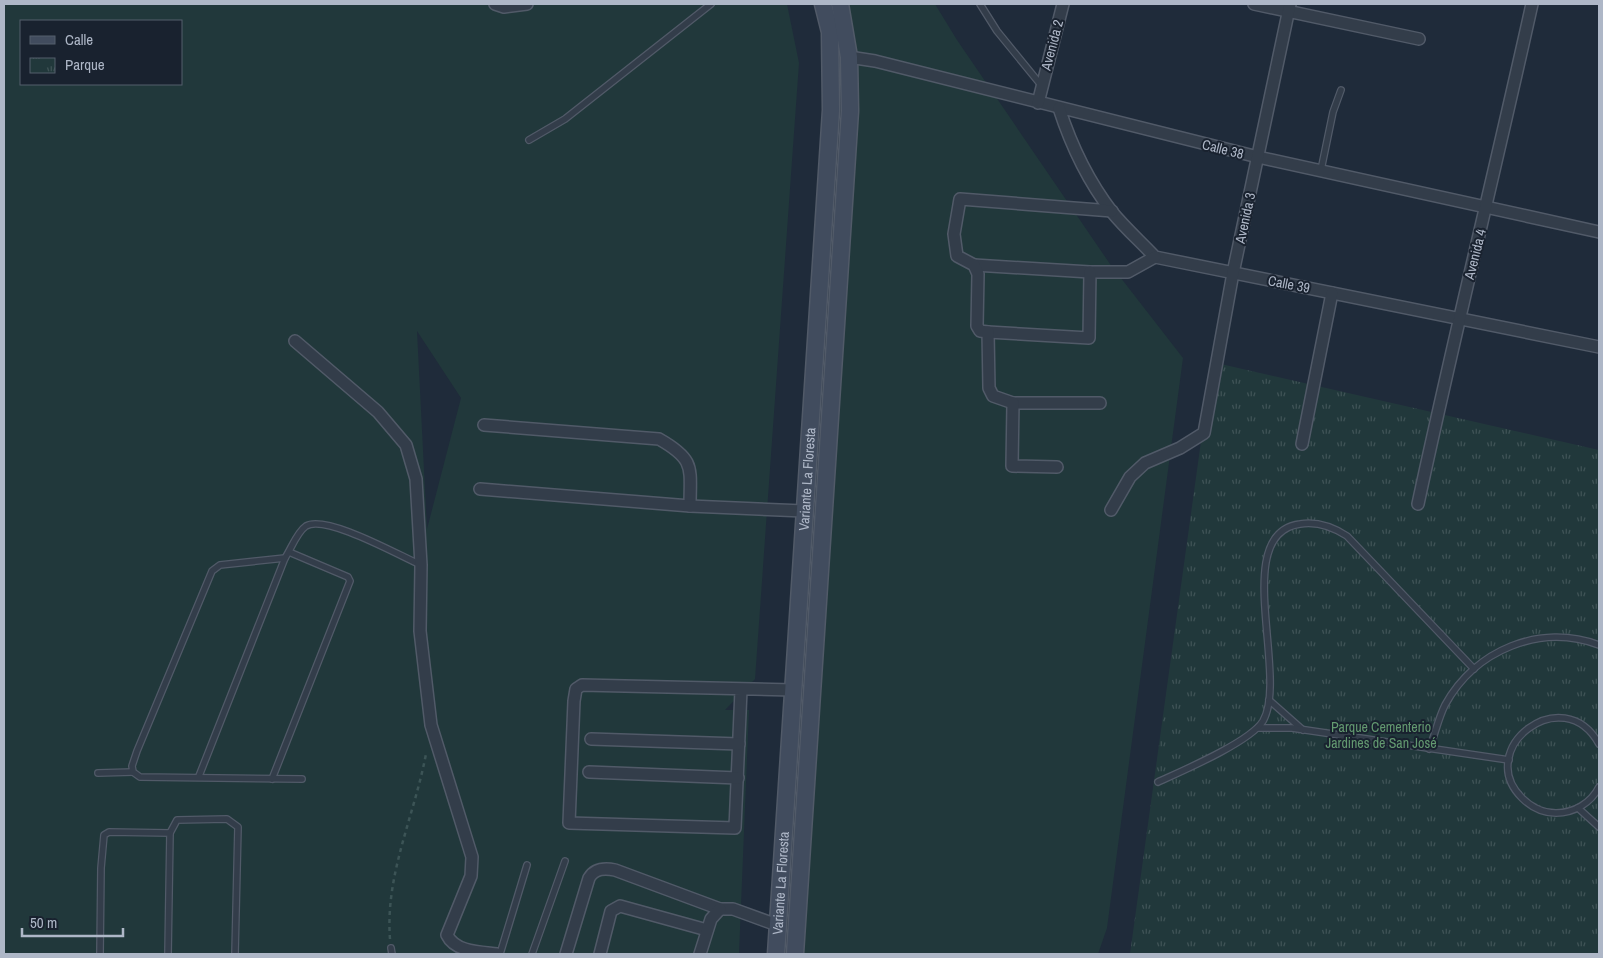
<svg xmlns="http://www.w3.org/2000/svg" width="1603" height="958" font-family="'Archivo Narrow',sans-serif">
  <defs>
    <pattern id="park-tufts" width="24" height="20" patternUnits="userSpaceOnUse" patternTransform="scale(1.25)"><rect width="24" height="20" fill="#21383b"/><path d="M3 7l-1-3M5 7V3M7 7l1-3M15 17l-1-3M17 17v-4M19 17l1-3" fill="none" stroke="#3f5356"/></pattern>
  </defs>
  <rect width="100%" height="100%" fill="#1f2b3a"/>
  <!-- green -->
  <g fill="#21383b" fill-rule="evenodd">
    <path d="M4,4H787L799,63L755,679L725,710H749L739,954H4ZM21,21H181V84H21ZM417,331L461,398L427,529Z"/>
    <polygon points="843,4 935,4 957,40 1110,264 1183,358 1107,928 1098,954 801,954 846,230"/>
  </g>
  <!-- park -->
  <polygon fill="url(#park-tufts)" points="1212,362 1599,450 1599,954 1130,954"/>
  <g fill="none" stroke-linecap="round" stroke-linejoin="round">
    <defs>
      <g id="lane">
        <polyline points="980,4 997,31 1041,85"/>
        <polyline points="529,140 565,119 711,4"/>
        <polyline points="1321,170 1333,112 1341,90"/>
        <polyline points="1269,700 1303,730"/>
        <polyline points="1258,728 1292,728 1509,760"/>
        <path d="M1599,744C1563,679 1473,749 1522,798C1531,807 1543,813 1556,813C1574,813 1591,803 1599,787"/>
        <path d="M1429,749C1435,735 1438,719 1445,705C1475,650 1540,623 1599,645"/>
        <polyline points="98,773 133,772"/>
        <polyline points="199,776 285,558"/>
        <polyline points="272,779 350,581 348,577 289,552"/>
        <path d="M302,779L140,777L133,772L132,766L137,751L212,571L220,565L285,558C291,549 297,532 306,526C326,514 400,556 421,565"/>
        <path d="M1158,782C1182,771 1250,742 1263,721C1289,676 1230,533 1300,524C1318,521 1333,527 1347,536L1474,669"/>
        <polyline points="1578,808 1599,827"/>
        <polyline points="170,833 177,820 227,819 238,827 235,954"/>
        <polyline points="391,948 392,954"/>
        <polyline points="100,954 101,868 104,835 109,832 170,833 168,954"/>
        <polyline points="500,954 527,865"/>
        <polyline points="532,954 565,861"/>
      </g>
      <g id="street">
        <polyline points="495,4 504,7 527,4"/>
        <polyline points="1254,4 1419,39"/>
        <polyline points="849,57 875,61 1258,157 1599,232"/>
        <polyline points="1038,103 1063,4"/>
        <path d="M1059,108C1071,145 1088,181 1112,212C1125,228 1141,242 1155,257L1599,347"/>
        <polyline points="974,265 1090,272 1128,272 1155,257"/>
        <polyline points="988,332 1089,338 1090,272"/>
        <path d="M295,341L378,412L406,445L416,479L421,565L420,631L431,725L472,857L471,876L447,935C455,952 480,952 497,954"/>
        <polyline points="1013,403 1100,403"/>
        <path d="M484,425L659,439C696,460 690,468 690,506"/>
        <polyline points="1302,444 1332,293"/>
        <polyline points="1057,467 1012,466 1013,403 993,396 989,388 988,332 980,331 977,326 978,274 974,265 957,256 954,234 960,199 1112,211"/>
        <polyline points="480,489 690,506 804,511"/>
        <path d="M1418,504C1454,336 1495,171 1532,4"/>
        <polyline points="1111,510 1130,477 1145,463 1180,448 1204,433 1233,273 1290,4"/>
        <polyline points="741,690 735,828 569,823 574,701 576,689 582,685 793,690"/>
        <polyline points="591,739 739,744"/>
        <polyline points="589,772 738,778"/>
        <path d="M566,954L589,878C595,868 605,868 615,870L720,909H733L777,925"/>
        <polyline points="600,954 611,911 620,906 707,930"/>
        <polyline points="700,954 711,919 720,909"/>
      </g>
      <g id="secondary">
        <path id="s1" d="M776,954L831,110L830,32L823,4"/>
        <polyline points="795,954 850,111 849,57 840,4"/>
      </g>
    </defs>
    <!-- lane casing -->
    <use href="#lane" stroke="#515a68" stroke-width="8"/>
    <!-- street casing -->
    <use href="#street" stroke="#515a68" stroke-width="14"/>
    <!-- secondary casing -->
    <use href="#secondary" stroke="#515a68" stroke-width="19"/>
    <!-- path -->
    <path stroke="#3c5456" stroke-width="2.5" stroke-dasharray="4 4" stroke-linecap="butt" d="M390,939C385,875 414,817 426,754"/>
    <!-- lane -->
    <use href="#lane" stroke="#333d4a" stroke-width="5.5"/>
    <!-- street -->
    <use href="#street" stroke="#333d4a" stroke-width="11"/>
    <!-- secondary -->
    <use href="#secondary" stroke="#414c5e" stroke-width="16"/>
  </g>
  <g text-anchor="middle" stroke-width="4" stroke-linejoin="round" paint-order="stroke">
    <!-- street labels -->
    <g font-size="14" fill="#aeb7c7" stroke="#19222f">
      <text transform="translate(1052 45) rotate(-75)" y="5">Avenida 2</text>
      <text transform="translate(1223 149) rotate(14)" y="5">Calle 38</text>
      <text transform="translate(1245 218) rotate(-78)" y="5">Avenida 3</text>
      <text transform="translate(1475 254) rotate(-76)" y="5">Avenida 4</text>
      <text transform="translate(1289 284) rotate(11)" y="5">Calle 39</text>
      <text dy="5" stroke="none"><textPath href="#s1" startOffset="476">Variante La Floresta</textPath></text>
      <text dy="5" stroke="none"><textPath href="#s1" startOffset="71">Variante La Floresta</textPath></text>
    </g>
    <!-- park labels -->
    <g font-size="14" fill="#639970" stroke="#19222f">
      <text x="1381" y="732">Parque Cementerio<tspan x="1381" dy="16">Jardines de San José</tspan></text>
    </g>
  </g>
  <!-- border -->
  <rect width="1603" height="958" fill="none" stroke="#aeb7c7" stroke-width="10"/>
  <!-- legend -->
  <rect x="20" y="20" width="162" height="65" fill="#19222f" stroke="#555e6c"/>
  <rect x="30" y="36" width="25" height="8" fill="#414c5e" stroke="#555e6c"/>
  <text x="65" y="45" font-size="15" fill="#aeb7c7">Calle</text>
  <rect x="30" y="58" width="25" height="15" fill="url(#park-tufts)" stroke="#555e6c"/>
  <text x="65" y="70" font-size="15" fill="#aeb7c7">Parque</text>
  <!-- scale -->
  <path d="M22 928v8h101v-8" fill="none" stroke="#aeb7c7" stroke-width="2.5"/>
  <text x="30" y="928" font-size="15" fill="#aeb7c7" stroke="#19222f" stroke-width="4" paint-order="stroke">50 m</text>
</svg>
